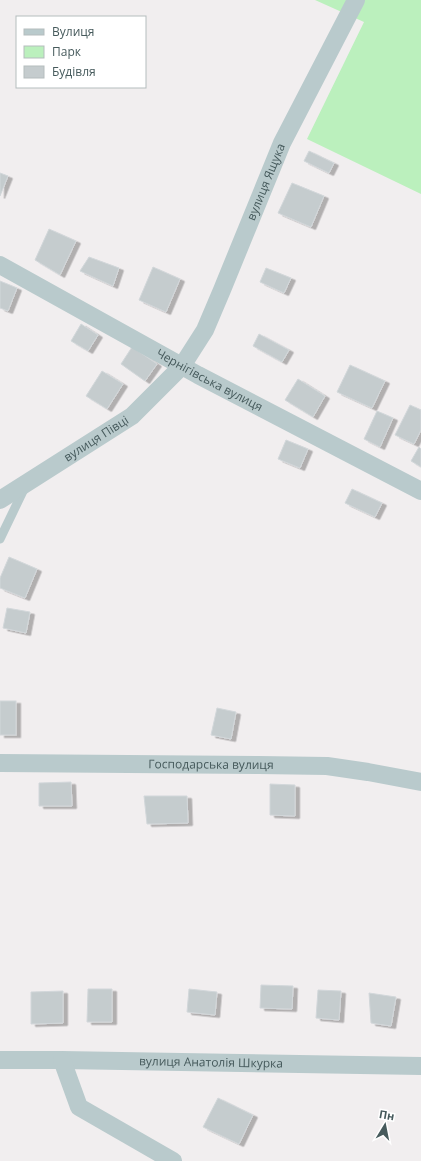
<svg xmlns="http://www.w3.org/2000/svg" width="421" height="1161" font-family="'Open Sans',sans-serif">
  <defs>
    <filter id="shadow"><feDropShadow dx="4.5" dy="2.5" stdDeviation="0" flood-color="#0004"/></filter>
  </defs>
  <rect width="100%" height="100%" fill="#f1eeef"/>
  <!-- green -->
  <polygon fill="#bbf0bd" points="315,0 421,0 421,194 307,139 364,22"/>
  <!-- building -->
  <g fill="#c5ccce" stroke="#d2d7da" filter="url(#shadow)">
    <polygon points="309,151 334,163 329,173 304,161"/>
    <polygon points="0,173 8,176 0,196"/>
    <polygon points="292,183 324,196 311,227 278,213"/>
    <polygon points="49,229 76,241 60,275 35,260"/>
    <polygon points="89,257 119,268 113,286 80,271"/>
    <polygon points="153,267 180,279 166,312 139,300"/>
    <polygon points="266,268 291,278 284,293 260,282"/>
    <polygon points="0,281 17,288 8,311 0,308"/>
    <polygon points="81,324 98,335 88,351 71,341"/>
    <polygon points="259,334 289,350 282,362 253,346"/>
    <polygon points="132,347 157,364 145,381 121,364"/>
    <polygon points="350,365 385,381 372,408 337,392"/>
    <polygon points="102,371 123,384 107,409 86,396"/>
    <polygon points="298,379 325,396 313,417 285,400"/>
    <polygon points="410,405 421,410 421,430 414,444 395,435"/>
    <polygon points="377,411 393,418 380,447 364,439"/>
    <polygon points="286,440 308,449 300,468 278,459"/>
    <polygon points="419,447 421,449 421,467 411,461"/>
    <polygon points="352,489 382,503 375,517 345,503"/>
    <polygon points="9,557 37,569 25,598 0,588 0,578"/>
    <polygon points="7,608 30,612 26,633 3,628"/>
    <rect x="0" y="701" width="16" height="34"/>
    <polygon points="217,708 236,712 231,739 211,735"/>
    <polygon points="71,782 72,806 39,806 39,783"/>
    <polygon points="270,784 295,785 295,816 270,815"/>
    <polygon points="144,796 187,796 188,823 147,824"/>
    <polygon points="261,985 293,986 292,1009 260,1008"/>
    <polygon points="88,989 112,989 112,1022 87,1022"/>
    <polygon points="189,989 217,992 215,1015 187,1012"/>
    <polygon points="318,990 341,991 339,1020 316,1018"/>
    <polygon points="63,991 63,1023 31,1024 31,992"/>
    <polygon points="369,993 396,997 391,1026 371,1023"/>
    <polygon points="218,1098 253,1115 239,1144 203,1127"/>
  </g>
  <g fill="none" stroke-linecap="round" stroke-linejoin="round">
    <!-- lane -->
    <polyline stroke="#b9cacc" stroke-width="9" points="0,539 25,487"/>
    <!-- street -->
    <g stroke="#b9cacc" stroke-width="18">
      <path id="s1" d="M0,265L198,375L421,491"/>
      <path id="s2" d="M0,500L132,416L182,366L205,330L222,290L282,143L356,0"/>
      <path id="s3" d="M0,763L259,765L327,766L368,772L421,782"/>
      <path id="s4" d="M0,1060H62L421,1066"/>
      <polyline points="62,1060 79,1107 173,1161"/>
    </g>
  </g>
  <g text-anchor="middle" stroke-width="3.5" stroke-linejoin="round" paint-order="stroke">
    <!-- street labels -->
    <g font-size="12" fill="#465a5c" stroke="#fff">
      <text dy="4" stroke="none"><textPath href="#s2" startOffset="430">вулиця Ящука</textPath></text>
      <text dy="4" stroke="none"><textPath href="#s1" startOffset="239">Чернігівська вулиця</textPath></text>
      <text dy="4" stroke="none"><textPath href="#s2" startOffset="114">вулиця Півці</textPath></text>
      <text dy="4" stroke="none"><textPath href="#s3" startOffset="211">Господарська вулиця</textPath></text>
      <text dy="4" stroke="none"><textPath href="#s4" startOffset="211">вулиця Анатолія Шкурка</textPath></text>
    </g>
  </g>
  <!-- legend -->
  <rect x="16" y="16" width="130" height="72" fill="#ffffff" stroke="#b5bdbe"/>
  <rect x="24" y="29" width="20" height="6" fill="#b9cacc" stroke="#b5bdbe"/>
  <text x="52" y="36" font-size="12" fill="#465a5c">Вулиця</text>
  <rect x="24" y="46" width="20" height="12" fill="#bbf0bd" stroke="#b5bdbe"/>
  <text x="52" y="56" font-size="12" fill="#465a5c">Парк</text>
  <rect x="24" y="66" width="20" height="12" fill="#c5ccce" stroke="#b5bdbe"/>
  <text x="52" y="76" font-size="12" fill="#465a5c">Будівля</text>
  <!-- north arrow -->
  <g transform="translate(385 1125) rotate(10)" stroke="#ffffff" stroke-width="3" paint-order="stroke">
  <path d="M0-3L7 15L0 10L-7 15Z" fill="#465a5c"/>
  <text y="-6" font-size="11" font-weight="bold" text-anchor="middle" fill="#465a5c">Пн</text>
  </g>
</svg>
